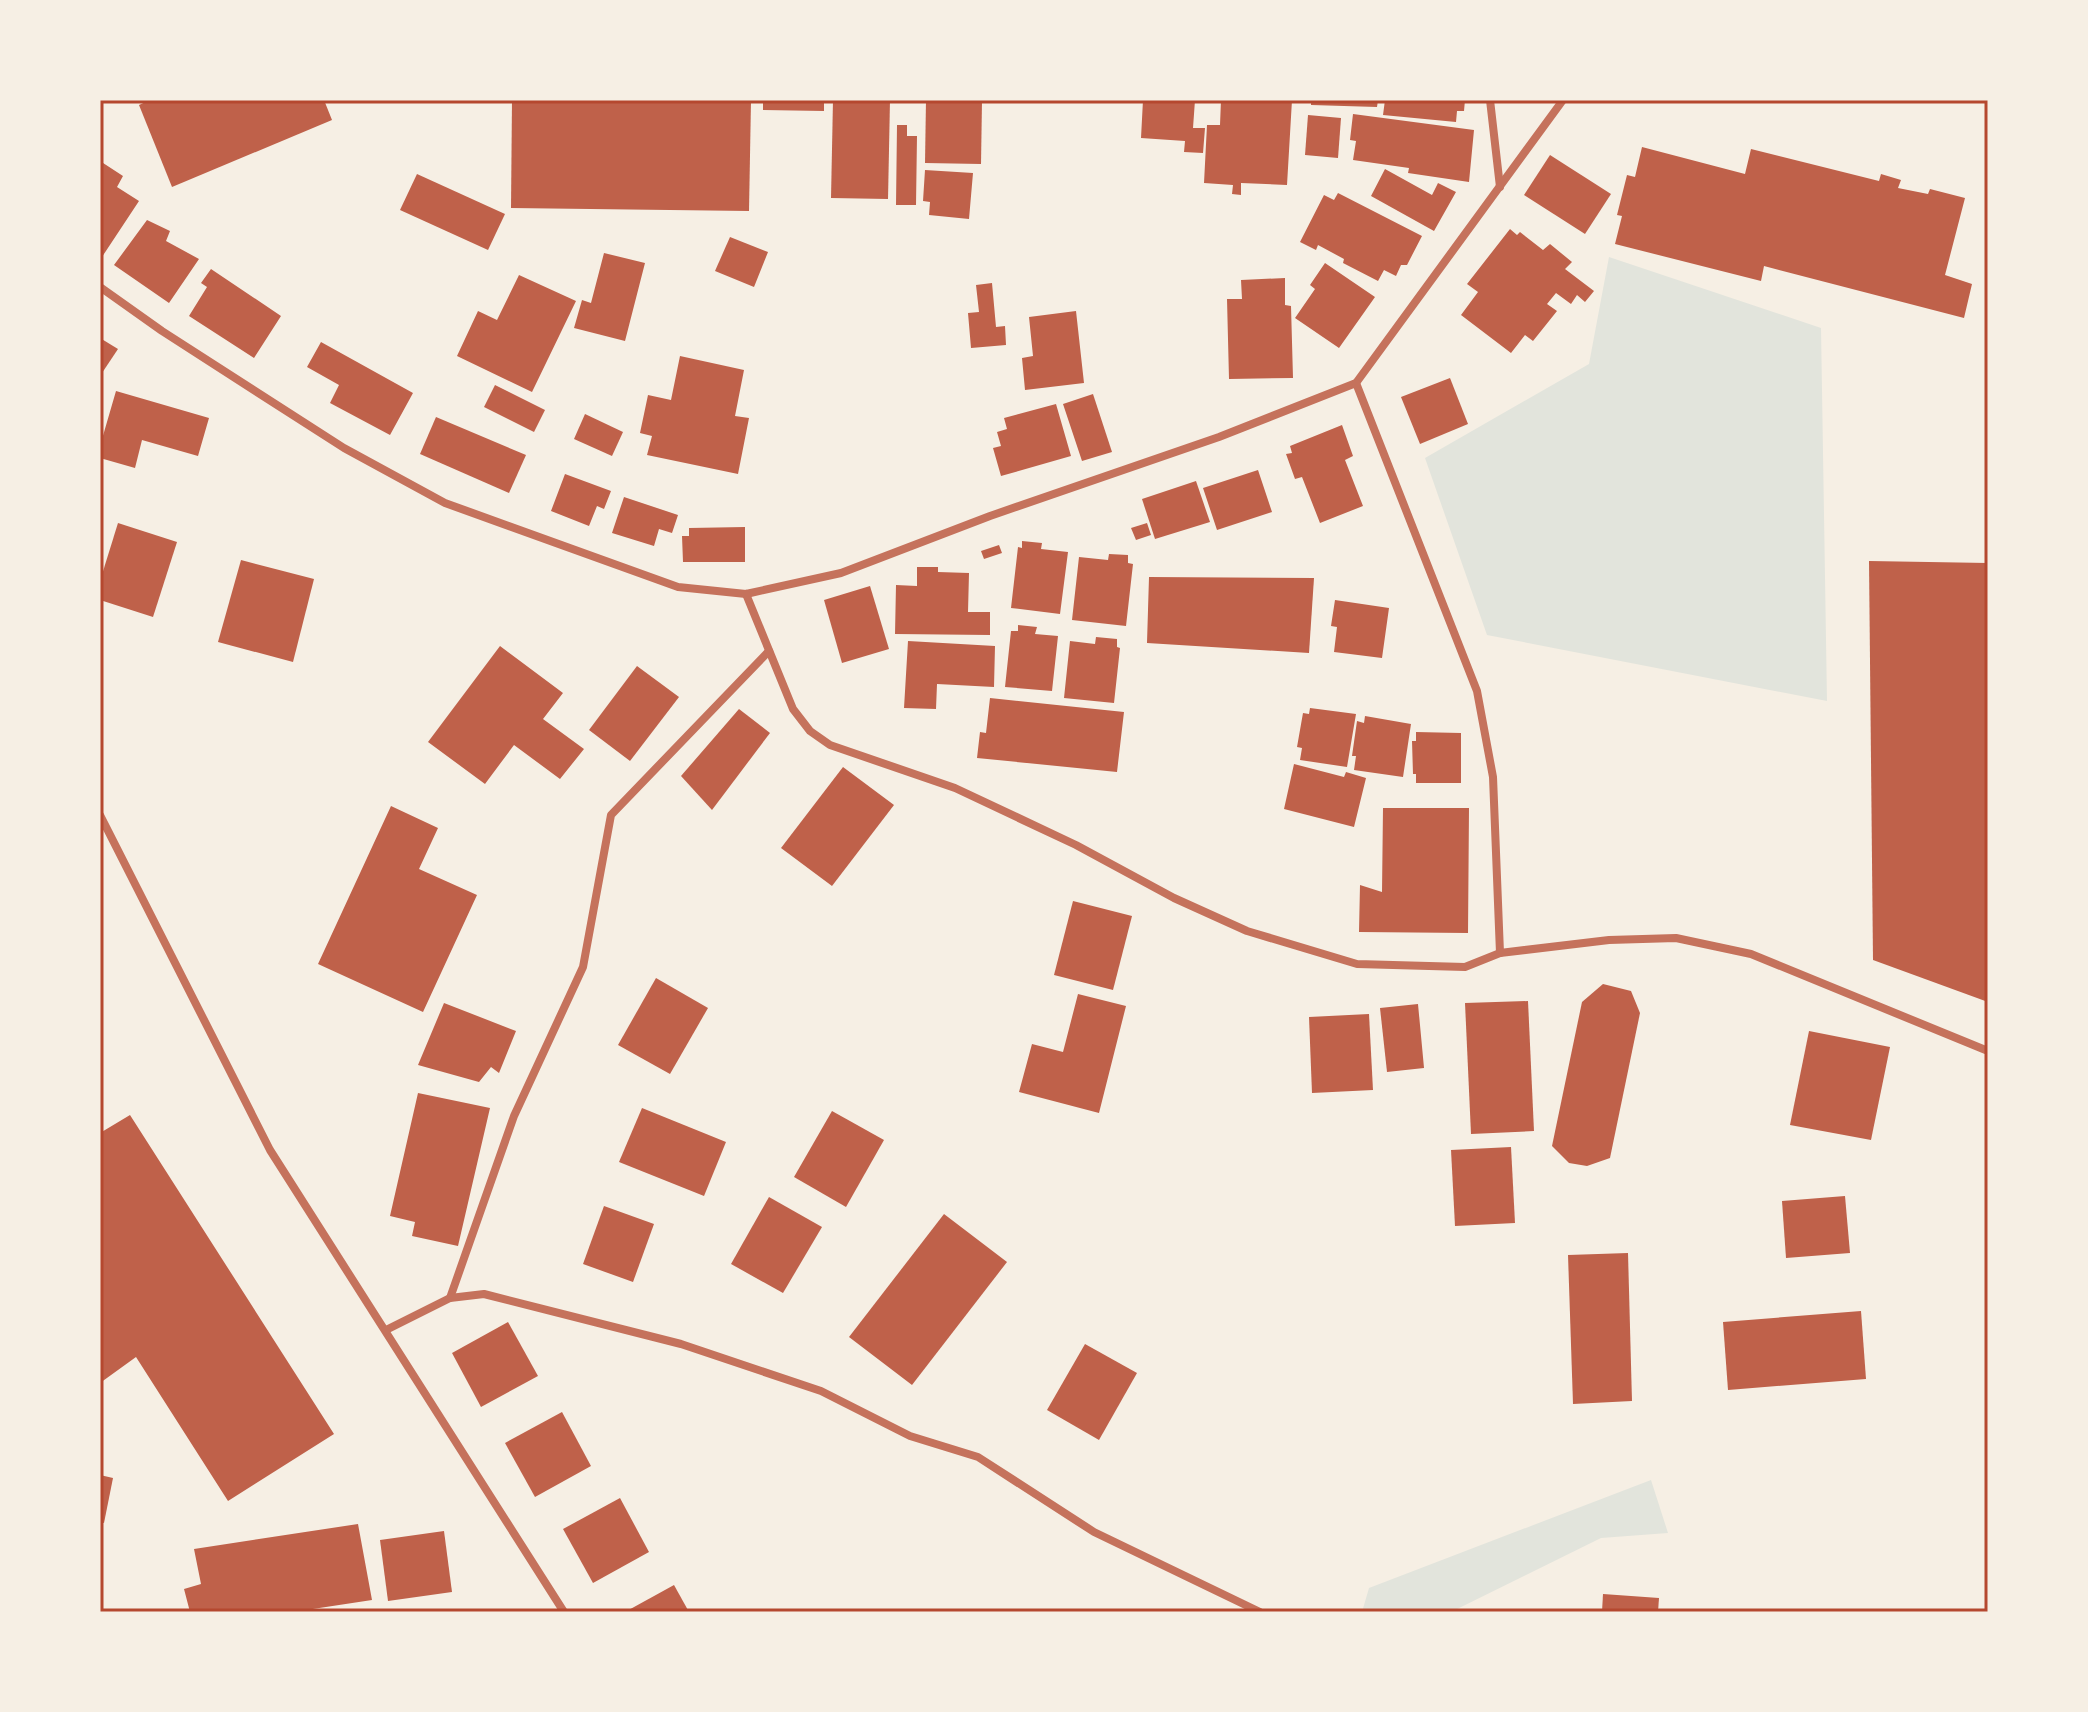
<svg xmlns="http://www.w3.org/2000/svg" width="2088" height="1712" font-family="Karla,sans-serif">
  <rect width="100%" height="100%" fill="#f6efe4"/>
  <!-- green -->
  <g fill="#e2e4dc">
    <polygon points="1609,257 1821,328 1827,701 1487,635 1425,458 1589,364"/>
    <polygon points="1651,1480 1668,1533 1601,1538 1451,1612 1362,1612 1369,1588"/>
  </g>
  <!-- building -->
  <g fill="#bf614a">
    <polygon points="150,100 324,100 332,120 172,187 139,105"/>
    <polygon points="512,100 751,100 749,211 511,208"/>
    <polygon points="763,100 824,100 824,111 763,110"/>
    <polygon points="833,100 890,100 888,199 831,198"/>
    <polygon points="926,100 982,100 981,164 925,163"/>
    <polygon points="1143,100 1195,100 1193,128 1205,128 1203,153 1184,152 1185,141 1141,138"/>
    <polygon points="1221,100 1292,100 1287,185 1241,183 1241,195 1232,194 1233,185 1204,183 1207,125 1220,125"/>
    <polygon points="1311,100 1378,100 1377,107 1311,105"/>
    <polygon points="1385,100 1465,100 1464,111 1457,111 1456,122 1383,115"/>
    <polygon points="1353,114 1474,130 1469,182 1408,173 1409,168 1353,160 1356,141 1350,140"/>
    <polygon points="1308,115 1341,118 1338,158 1305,155"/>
    <polygon points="897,125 907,125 907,136 917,136 916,205 896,205"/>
    <polygon points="1642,147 1745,174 1751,149 1879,181 1881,174 1901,180 1898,188 1928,194 1930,189 1965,198 1945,275 1972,284 1964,318 1764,266 1761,281 1615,244 1622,216 1617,215 1627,175 1635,177"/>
    <polygon points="1550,155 1611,194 1585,234 1524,195"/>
    <polygon points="100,161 123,176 117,187 139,201 100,260"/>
    <polygon points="1385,169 1432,195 1438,183 1456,192 1434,231 1371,196"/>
    <polygon points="925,170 973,173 969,219 929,215 930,202 923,201"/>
    <polygon points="417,174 505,214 488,250 400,210"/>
    <polygon points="1338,193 1422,236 1407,265 1401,265 1396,276 1384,270 1378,281 1343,263 1344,259 1318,245 1316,250 1300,242 1324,195 1334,200"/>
    <polygon points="147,220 170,231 166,241 199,259 169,303 114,265"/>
    <polygon points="1510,229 1517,235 1520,232 1543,250 1550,244 1572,262 1565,269 1594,291 1585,302 1577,295 1571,304 1556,293 1547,304 1557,311 1533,341 1525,335 1511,353 1461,315 1478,292 1467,284"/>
    <polygon points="730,237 768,252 754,287 715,271"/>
    <polygon points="604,253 645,263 625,341 574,328 582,300 591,303"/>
    <polygon points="1325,263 1375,297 1339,348 1295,318 1315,289 1310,285"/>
    <polygon points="211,269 281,316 254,358 189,316 207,287 201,283"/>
    <polygon points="519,275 576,301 532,392 457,356 478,311 497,320"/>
    <polygon points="1285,278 1285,305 1291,306 1293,378 1229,379 1227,299 1242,299 1241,280"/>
    <polygon points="992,283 996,327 1005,326 1006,345 971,348 968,313 979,312 976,285"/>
    <polygon points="1076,311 1084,383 1025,390 1022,358 1033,356 1029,317"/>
    <polygon points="100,338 118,349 100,376"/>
    <polygon points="321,342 413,393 390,435 330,403 339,385 307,367"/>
    <polygon points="680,356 744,370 735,416 749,418 738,474 647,455 652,436 640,433 648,395 671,400"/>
    <polygon points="1450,378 1468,424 1420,444 1401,397"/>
    <polygon points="495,385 545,410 534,432 484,407"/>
    <polygon points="116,391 209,418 198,456 142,440 135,468 100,458 100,446"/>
    <polygon points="1093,394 1112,452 1082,461 1063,404"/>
    <polygon points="1056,404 1071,456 1001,476 993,448 1001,446 997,432 1007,429 1004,418"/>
    <polygon points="585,414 623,432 612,456 574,439"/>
    <polygon points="436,417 526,455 509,493 420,454"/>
    <polygon points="1342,425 1353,456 1345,460 1363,506 1320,523 1302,477 1295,479 1286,454 1292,453 1290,446"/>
    <polygon points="1258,470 1272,512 1217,530 1203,488"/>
    <polygon points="565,474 611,491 604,509 597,506 589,526 551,511"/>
    <polygon points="1196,481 1210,522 1155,539 1142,499"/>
    <polygon points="624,497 678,515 672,533 659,529 654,546 612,533"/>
    <polygon points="118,523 177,542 153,617 100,600 100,581"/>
    <polygon points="1147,523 1151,535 1136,540 1131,528"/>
    <polygon points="745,527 745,562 683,562 682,536 689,536 689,528"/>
    <polygon points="1022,541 1042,543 1041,549 1068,552 1060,614 1011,608 1018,547 1022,548"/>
    <polygon points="999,545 1002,553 984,559 981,551"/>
    <polygon points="1109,554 1128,555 1128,563 1133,564 1126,626 1072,620 1079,557 1108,560"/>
    <polygon points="241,560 314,579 293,662 218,642"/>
    <polygon points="1869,561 1988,563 1988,1002 1873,960"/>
    <polygon points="917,567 938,567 938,572 969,573 968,612 990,612 990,635 895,634 896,585 917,586"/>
    <polygon points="1149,577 1314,578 1309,653 1147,643"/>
    <polygon points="870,586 889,649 842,663 824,600"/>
    <polygon points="1335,600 1389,608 1382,658 1334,652 1337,627 1331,626"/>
    <polygon points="1018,625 1037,627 1035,634 1058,636 1052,691 1005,687 1011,631 1018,631"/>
    <polygon points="1096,637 1117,639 1117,647 1120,648 1114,703 1064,698 1070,641 1095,644"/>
    <polygon points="908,641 995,646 994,687 937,684 936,709 904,708"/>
    <polygon points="500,646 563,693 543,719 584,749 560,779 514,745 485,784 428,742"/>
    <polygon points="637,666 679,697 630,761 589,730"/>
    <polygon points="990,698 1124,712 1117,772 977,758 980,732 986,733"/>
    <polygon points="1310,708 1356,714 1347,767 1300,760 1302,748 1297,747 1303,713 1309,714"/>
    <polygon points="739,709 770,733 712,810 681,776"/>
    <polygon points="1365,716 1411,724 1403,777 1354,770 1356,756 1352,756 1357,721 1364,723"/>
    <polygon points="1416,732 1461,733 1461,783 1416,783 1416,774 1413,774 1412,741 1416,741"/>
    <polygon points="1294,764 1344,777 1346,772 1366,778 1354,827 1284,809"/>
    <polygon points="843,767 894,805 832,886 781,848"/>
    <polygon points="391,806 438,828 419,869 477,895 423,1012 318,964"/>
    <polygon points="1383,808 1469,808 1468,933 1359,932 1360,885 1382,892"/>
    <polygon points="1073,901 1132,916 1113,990 1054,975"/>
    <polygon points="656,978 708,1008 670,1074 618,1045"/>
    <polygon points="1603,984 1631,991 1640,1013 1610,1158 1587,1166 1569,1163 1552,1146 1582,1002"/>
    <polygon points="1078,994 1126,1006 1099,1113 1019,1092 1032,1044 1063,1052"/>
    <polygon points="1528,1001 1534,1131 1471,1134 1465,1003"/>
    <polygon points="444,1003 516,1031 499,1073 491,1067 479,1082 418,1065"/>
    <polygon points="1418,1004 1424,1068 1387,1072 1380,1008"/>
    <polygon points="1369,1014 1373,1090 1312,1093 1309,1017"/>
    <polygon points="1809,1031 1890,1047 1871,1140 1790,1125"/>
    <polygon points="418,1093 490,1108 458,1246 412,1236 415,1222 390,1216"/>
    <polygon points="642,1108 726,1142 704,1196 619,1162"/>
    <polygon points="832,1111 884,1140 846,1207 794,1177"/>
    <polygon points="130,1115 334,1434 228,1501 136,1357 100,1383 100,1133"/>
    <polygon points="1511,1147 1515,1223 1455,1226 1451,1150"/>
    <polygon points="1845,1196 1850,1253 1786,1258 1782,1201"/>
    <polygon points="769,1197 822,1227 783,1293 731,1264"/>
    <polygon points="604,1206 654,1224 633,1282 583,1264"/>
    <polygon points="944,1214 1007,1262 912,1385 849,1337"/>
    <polygon points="1628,1253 1632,1401 1573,1404 1568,1255"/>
    <polygon points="1861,1311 1866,1379 1728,1390 1723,1322"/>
    <polygon points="508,1322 538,1376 481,1407 452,1353"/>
    <polygon points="1085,1344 1137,1373 1099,1440 1047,1410"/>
    <polygon points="562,1412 591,1466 535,1497 505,1443"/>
    <polygon points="100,1475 113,1478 104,1523 100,1522"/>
    <polygon points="620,1498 649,1552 593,1583 563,1529"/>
    <polygon points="358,1524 372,1600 293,1612 190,1612 184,1589 201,1584 194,1549"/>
    <polygon points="444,1531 452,1592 388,1601 380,1540"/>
    <polygon points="674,1585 689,1612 625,1612"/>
    <polygon points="1603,1594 1659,1598 1658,1612 1602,1612"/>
  </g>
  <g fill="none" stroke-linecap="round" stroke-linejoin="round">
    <!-- minor -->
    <g stroke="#c5725c" stroke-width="8">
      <polyline points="1490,100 1500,187"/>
      <polyline points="100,287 162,331 344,448 445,503 678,587 746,594 841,573 990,516 1219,437 1356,383 1563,100"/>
      <polyline points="1356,383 1477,691 1493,777 1500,953"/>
      <polyline points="746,594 793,709 810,731 830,745 955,788 1076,845 1174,898 1247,931 1357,964 1465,967 1500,953 1609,940 1676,938 1751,954 1988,1051"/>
      <polyline points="100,815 270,1150 564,1612"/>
      <polyline points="450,1298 514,1116 583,967 611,815 769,651"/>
      <polyline points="386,1330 450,1298 484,1294 681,1344 821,1391 910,1436 978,1457 1094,1532 1260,1612"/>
    </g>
  </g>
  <!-- border -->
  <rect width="2088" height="1712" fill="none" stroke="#f6efe4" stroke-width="204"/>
  <rect x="102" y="102" width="1884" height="1508" fill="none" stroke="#b5482f" stroke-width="3"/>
</svg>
